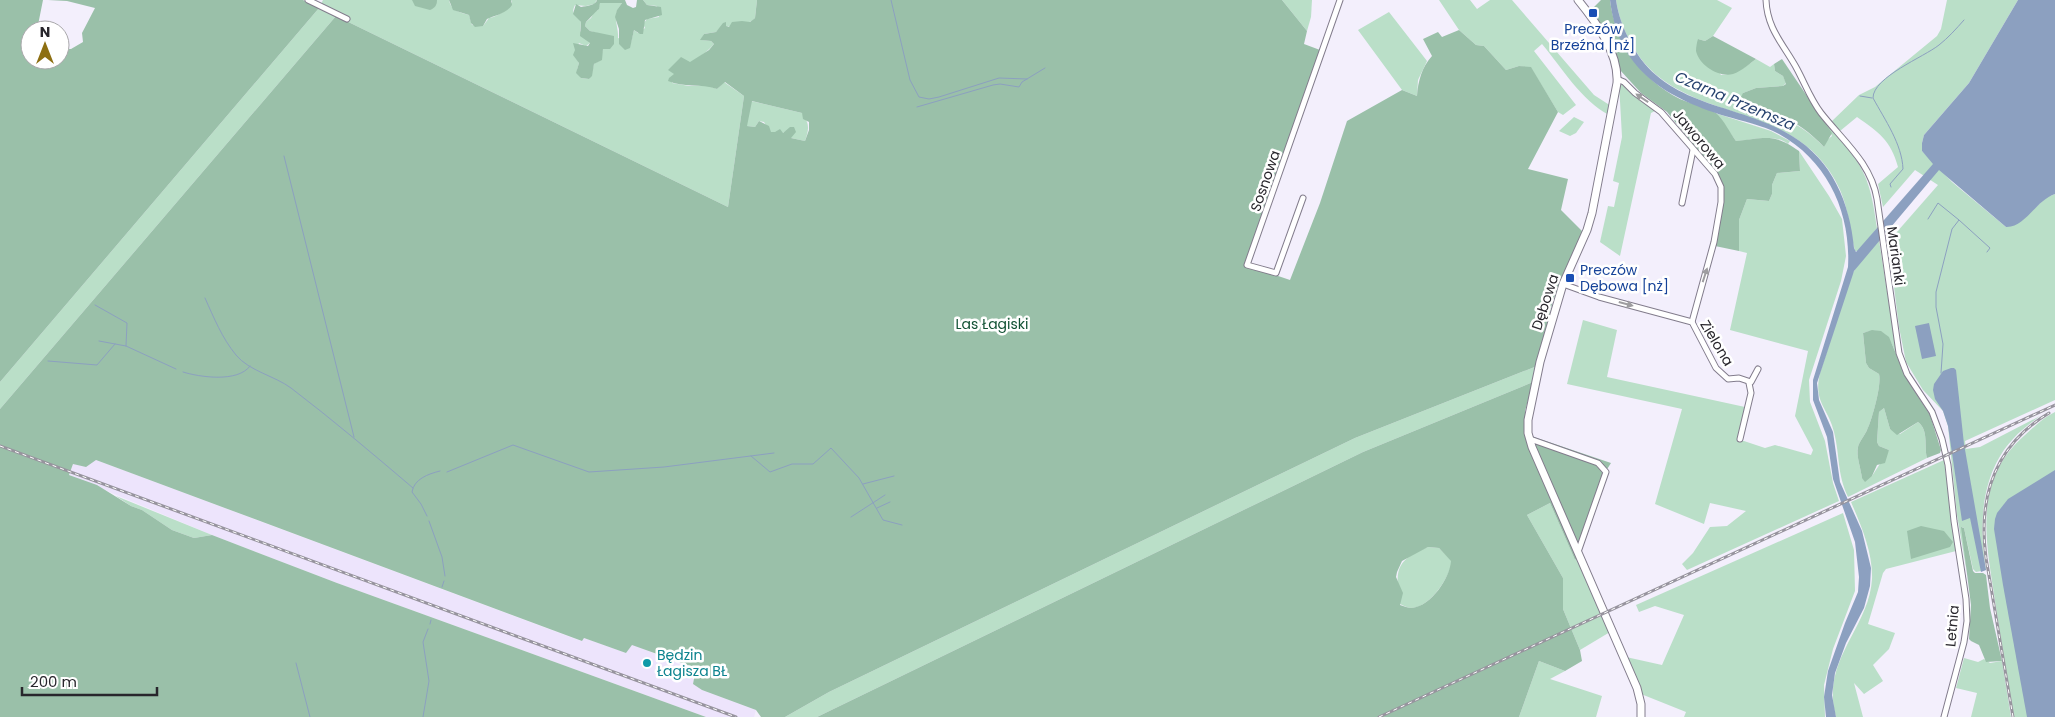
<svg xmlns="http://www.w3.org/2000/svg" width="2055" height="717" font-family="Poppins,sans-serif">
  <rect width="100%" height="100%" fill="#f3effc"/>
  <!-- built -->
  <polygon fill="#ede4fc" points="96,460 581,641 584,638 626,653 632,644 695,671 693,684 702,690 756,710 754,717 706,717 337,583 212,535 69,475 73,464"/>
  <!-- green -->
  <g fill="#badfc8">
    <path d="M323,0H449C451,11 459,12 469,15L472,25L483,26L489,18C500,16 506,11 512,2L511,0H597L594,4L586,6L575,5C570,15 577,15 581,22L580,31L590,43L586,46L579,43L575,52L579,63L577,70L581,78L589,79L591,76L594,64C605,57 599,62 603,49L605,48L597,33L590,31L585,26L586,22L591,18L594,12L598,10L600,3H622C621,5 619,7 618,9C613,19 619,29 618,38L631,42L634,30L638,33L645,28L643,24L647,19L659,17L657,6L647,5L643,0H757L755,18C746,27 732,26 721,27L716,32L704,34L701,40L711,41L714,44C703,58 685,63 673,76L672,83L689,86H709L717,89L724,82L744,96L728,207L336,16L0,409V382L319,8Z"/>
    <polygon points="1282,0 1312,0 1311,17 1307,31"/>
    <path d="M1439,0H1470L1477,9L1490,0H1512L1594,95L1611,106L1609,115C1581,100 1562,68 1542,44L1534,51L1576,105L1563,115L1558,112L1531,68L1519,66L1506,70L1484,46L1476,45L1459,30Z"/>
    <path d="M1616,0H1717L1732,8L1713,36L1705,41L1698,39L1721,75C1736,74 1744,68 1756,59L1770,67L1774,64L1775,71L1783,76L1786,83L1783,86L1756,88L1743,93L1750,106C1780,115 1802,124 1824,147L1826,141L1832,136L1825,122C1861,162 1870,173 1877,228L1859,251H1855C1847,218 1849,199 1828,169C1779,99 1672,122 1631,43C1624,30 1618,15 1616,0Z"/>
    <path d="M1947,0H2018L1969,83L1924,135L1922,143V151L1952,182L2006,227L2027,215L2047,197L2055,194V400L1965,441L1966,449L1980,447L2040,416C2031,423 2021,430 2013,439C1980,474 1979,527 1986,570L1976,572L1973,569L1964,528L1962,527L1967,573L1957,515L1948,426L1943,411L1923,390L1906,362L1899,327L1891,263V248L1896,233L1938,185L1915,170L1883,207L1878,184L1898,167C1891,140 1878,132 1857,117L1840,131L1832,121L1859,95L1875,87L1937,36L1941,29Z"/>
    <polygon points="1389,12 1427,61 1418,80 1417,96 1402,90 1358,30"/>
    <polygon points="1619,83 1624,85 1657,110 1651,113 1620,256 1600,242 1608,206 1614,207 1619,183 1613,181 1622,137"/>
    <path d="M751,101L802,113C810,124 809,129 805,141L791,138L786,131L783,133L770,132L764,122L759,121L755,127L746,126Z"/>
    <path d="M1715,113L1771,131L1790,141L1788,144C1775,133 1752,140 1736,141Z"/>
    <polygon points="1574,117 1584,122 1576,133 1570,136 1559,131"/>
    <polygon points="1799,151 1829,196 1842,219 1846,256 1841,281 1809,380 1810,402 1825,441 1833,483 1839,501 1687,570 1682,564 1693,553 1710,527 1727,526 1746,511 1710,503 1704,524 1655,504 1682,409 1567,384 1583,320 1617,330 1607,377 1745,407 1738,439 1765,448 1775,445 1811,455 1813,450 1795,416 1808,351 1730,330 1747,253 1739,251 1739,220 1747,199 1769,201 1772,194 1772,185 1777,173 1800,171"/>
    <path d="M1879,240L1897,356C1890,339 1886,325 1863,333L1866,363L1869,368L1879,374C1882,384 1872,420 1867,430C1865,435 1859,442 1858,447C1856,456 1861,469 1862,478L1872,476L1889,450L1879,446L1877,442L1879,412L1884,408L1890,429L1900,434L1918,422C1929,430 1924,447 1927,458L1848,497C1837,474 1840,456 1834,432C1828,407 1813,403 1820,373L1851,276L1857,266Z"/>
    <polygon points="1537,366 1533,382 1363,452 817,717 785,717 829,692 1355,438"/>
    <path d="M2055,412V717H2014C2007,678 2001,640 1995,601C1986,540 1972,481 2025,435C2035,426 2043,418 2055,412Z"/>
    <path d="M1944,460L1956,551L1886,569L1883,573L1868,624L1895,633L1889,649L1873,665L1883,681L1864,694L1854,683L1863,717H1836C1820,660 1869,629 1872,579C1873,553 1861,525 1851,502Z"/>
    <polygon points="116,496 212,535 194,538 172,530 142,510 131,506"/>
    <polygon points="1550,503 1575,560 1578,557 1610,632 1580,650 1563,609 1563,578 1527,515"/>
    <polygon points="1843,513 1854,550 1855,591 1833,649 1824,685 1825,717 1684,717 1686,712 1641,694 1626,657 1662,665 1684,615 1655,606 1639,612 1636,605"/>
    <path d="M1428,547L1439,548L1452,561C1450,577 1430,607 1412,608C1408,608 1404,606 1400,604C1396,572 1393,561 1428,547Z"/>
    <polygon points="1964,658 1978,662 1984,659 1990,663 2002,661 2011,717 1971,717 1977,693 1956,688"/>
    <polygon points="1539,661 1565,671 1550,679 1602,696 1596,717 1519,717"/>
  </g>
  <!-- forest -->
  <g fill="#9ac0a9" fill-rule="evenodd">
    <polygon points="0,0 43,0 37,30 30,30 30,60 60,60 60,49 71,49 83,42 82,33 95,8 67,1 48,0 303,0 319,8 0,382"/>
    <path d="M412,0H437C437,5 435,8 430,10L415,6Z"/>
    <path d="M449,0H511L512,5C506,14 496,15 487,19L483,26L475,27L471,23L469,15L453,10Z"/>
    <path d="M597,0H625L627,5L633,8L636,7L637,0H643L647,5L661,7L662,15L645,20L643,34H640L634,30L630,48L625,50L619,44V29L615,17L617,10L622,3H600L599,9C594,13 591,17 586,22L585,26L590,31L614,36V44L610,49H603L602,60L594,64L592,76L589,79L581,78L576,73L579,63L573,55L575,50L573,43L588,46L590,43L580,36L581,22L573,14L576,4L581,7C587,6 596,5 597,0Z"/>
    <path d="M757,0H1282L1307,31L1304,44L1320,50L1245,265L1290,280L1320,203L1347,121L1402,90L1417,96C1418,81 1422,67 1432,56L1423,39L1438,32L1442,37L1459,30L1476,45L1484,46L1506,70L1519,66L1531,67L1558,112L1528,169L1568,179L1561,210L1583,232L1553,300L1537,366L1355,438L829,692L785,717H761L756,710L702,690L693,684L696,668L632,645L626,653L584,638L582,641L96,460L86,467L73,464L69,475L97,485L131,506L142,510L172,530L194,538L212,535L337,583L706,717H0V409L336,16L728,207L744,96L725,82L717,89C701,83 683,88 668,81L669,78L674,74L668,70L681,57L690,62L709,50L714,44L711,41L700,40L704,34L716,32L723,23L726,22V26L729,27L732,22L742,21L750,22L755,18ZM752,101L802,113L803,119L809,122V130L805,141L791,138L796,132L794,127H790L783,133L780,129L775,132H771L769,126L759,121L755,127L747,126Z"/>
    <path d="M1601,0H1610C1615,43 1642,80 1680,99C1689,103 1709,108 1716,113C1724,120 1730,133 1736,141C1766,138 1774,133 1799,151L1800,171L1777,173L1772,185V194L1769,201L1747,199L1739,220V251L1715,246L1724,193L1717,174L1667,112L1641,93L1620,70L1589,12Z"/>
    <path d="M1713,36L1756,59C1749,64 1742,71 1733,74C1719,78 1699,65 1696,51C1696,47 1697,42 1698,39L1705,41Z"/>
    <path d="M1782,59L1832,133L1824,147C1811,133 1794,120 1776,114C1764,109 1752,107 1740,99L1743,93L1756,88L1783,86L1786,84L1783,76L1775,71L1774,64Z"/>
    <path d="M1872,330L1881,331L1889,337L1906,378L1930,415L1941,450L1940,453L1927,458C1924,447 1929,430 1918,422L1897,435L1890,429L1884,408L1879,412L1877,442L1879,446L1889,450L1885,463L1877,465L1872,476L1865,482L1862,478C1861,469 1856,456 1858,447C1859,442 1865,435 1867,430C1872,420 1882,384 1879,374L1869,368L1866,363L1863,333Z"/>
    <path d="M1533,382L1525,411V433L1578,557L1575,560L1550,503L1527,515L1563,578V609L1580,650L1582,661L1565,671L1539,661L1519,717H817L1363,452ZM1428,547L1439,548L1451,561C1450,578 1431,606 1412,608C1408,608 1404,606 1400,605L1403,593L1396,577L1397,572L1402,561Z"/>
    <polygon points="1531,436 1611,463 1604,474 1578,546"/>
    <polygon points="1921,526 1944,531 1953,542 1950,547 1911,559 1907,531"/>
    <polygon points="1961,527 1964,528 1973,571 1975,573 1983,573 1986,575 1990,608 2002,661 1986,662 1979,645 1971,641 1969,639 1971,605"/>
  </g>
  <!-- water -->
  <g fill="#8ca0c0">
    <path d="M1610,0H1616C1618,15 1624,30 1631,43C1665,109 1738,102 1792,136C1832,160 1850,203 1854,248L1856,252L1933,164L1922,151V143L1924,135L1969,83L2018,0H2055V194C2036,200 2025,228 2006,227L1939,170L1854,271L1817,383L1819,400L1833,432L1840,482L1862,531L1871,568L1870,586L1864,608L1846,643L1835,673L1832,695L1836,717H1826L1824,697L1828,671L1845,623L1858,592L1859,577L1855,542L1833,479L1827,437L1813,400V380L1848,267C1851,213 1828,161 1779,134C1762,125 1742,121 1725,116C1664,97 1618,69 1610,0Z"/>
    <polygon points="1929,323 1936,356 1922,359 1915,326"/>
    <polygon points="1951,368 1954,368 1956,370 1964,444 1986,570 1981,572 1970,518 1962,521 1948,426 1943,411 1935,399 1933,390 1934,384 1943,371"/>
    <polygon points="2055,470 2055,717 2027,717 2003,585 1994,529 1995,519 1997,513 2008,499"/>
  </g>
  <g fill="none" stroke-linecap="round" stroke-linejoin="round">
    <!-- stream -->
    <g stroke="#8ca0c0" stroke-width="1">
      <polyline points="891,0 910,80 919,97 929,99 939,97 999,78 1027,79"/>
      <polyline points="1860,96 1872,98"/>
      <polyline points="917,107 993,85 1000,84 1019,87 1022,82 1045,68"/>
      <polyline points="284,156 354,437"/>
      <path d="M1891,187L1890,184L1903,169C1902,144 1885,120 1873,98C1873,77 1924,57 1939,45C1948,38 1956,29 1964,20"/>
      <polyline points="1928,219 1938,203 1959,220 1952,229 1936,292 1936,307 1943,344 1941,373"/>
      <polyline points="1959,220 1990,248 1987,252"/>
      <path d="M205,298C214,318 222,338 236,355C249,371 275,376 291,388C333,420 373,454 413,488"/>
      <polyline points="95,305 127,323 126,346"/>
      <polyline points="99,341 126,346 176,369"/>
      <polyline points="48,361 97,365 115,344"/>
      <path d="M183,372C199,377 238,383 250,366"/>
      <polyline points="751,456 770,472 792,464 813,464 831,448 859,478 883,520 902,525"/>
      <polyline points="447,472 513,445 589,472 664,467 774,453"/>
      <polyline points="863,484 894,476"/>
      <polyline points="877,508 890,502"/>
      <path d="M427,516L421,504L412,492C414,479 428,474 440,471"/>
      <polyline points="851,517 885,495"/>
      <polyline points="429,521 442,557 445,576"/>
      <polyline points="442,587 444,581"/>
      <polyline points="430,624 431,620"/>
      <polyline points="296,663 310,717"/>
      <polyline points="423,717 429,681 423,642 428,629"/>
    </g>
    <defs>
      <g id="street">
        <polyline points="308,0 347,19"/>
        <path d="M1766,0C1767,29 1784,45 1797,69C1805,84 1811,100 1821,113C1843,141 1871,163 1877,199L1899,353L1907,374L1932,412L1942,439L1948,465L1954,521L1966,599L1967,621L1964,642L1944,717"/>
        <polyline points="1617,79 1624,82 1635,93 1661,112 1715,174 1721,187 1721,202 1714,242 1692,322"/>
        <polyline points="1303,198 1276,273 1247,265 1340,0"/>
        <polyline points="1682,203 1693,150"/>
        <polyline points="1563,284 1599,297 1692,322 1716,368 1728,379 1739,378 1751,382 1758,369"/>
        <polyline points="1530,439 1598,463 1606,472 1578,552"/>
        <polyline points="1740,439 1751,393 1749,383"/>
      </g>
      <path id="secondary" d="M1578,0C1596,22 1619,53 1617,83L1592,213L1587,230L1563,284L1540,362L1528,420V433L1532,447L1637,688L1641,704V717"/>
    </defs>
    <!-- street casing -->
    <use href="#street" stroke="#827c8c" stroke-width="7"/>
    <!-- secondary casing -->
    <use href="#secondary" stroke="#827c8c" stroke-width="9"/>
    <!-- street -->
    <use href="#street" stroke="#fff" stroke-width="5"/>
    <!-- secondary -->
    <use href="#secondary" stroke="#fff" stroke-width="7"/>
    <defs>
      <g id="rail">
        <polyline points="0,446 736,717"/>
        <polyline points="1379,717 2055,405"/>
        <path d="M2013,717L1986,558C1978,498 1994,446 2049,413"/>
      </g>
    </defs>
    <!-- rail casing -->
    <use href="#rail" stroke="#97949e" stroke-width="3"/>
    <!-- rail -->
    <use href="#rail" stroke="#fff" stroke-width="1" stroke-dasharray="4" stroke-linecap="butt"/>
  </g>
  <!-- one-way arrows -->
  <defs><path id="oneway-solid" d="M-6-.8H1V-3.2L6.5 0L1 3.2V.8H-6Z" transform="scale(1.25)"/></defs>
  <g fill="#9e9da0">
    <use href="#oneway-solid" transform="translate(1642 98) rotate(-146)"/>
    <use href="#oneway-solid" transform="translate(1705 275) rotate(-72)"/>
    <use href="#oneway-solid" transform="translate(1626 304) rotate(15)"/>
  </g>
  <!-- markers -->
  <g fill="#1a4fb4" stroke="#fff" stroke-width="2">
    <rect x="1588" y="8" width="10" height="10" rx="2.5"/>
    <rect x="1565" y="273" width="10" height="10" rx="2.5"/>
  </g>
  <circle fill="#0f9aa8" stroke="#fff" stroke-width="2" cx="647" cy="663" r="5"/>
  <g text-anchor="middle" stroke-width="5" stroke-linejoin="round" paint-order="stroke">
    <!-- transit labels -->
    <g font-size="14" fill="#164399" stroke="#fff">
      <text x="1593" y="34">Preczów<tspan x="1593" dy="16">Brzeźna [nż]</tspan></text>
      <text x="1580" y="275" text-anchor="start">Preczów<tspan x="1580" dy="16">Dębowa [nż]</tspan></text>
    </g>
    <!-- street labels -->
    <g font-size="14" fill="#28262c" stroke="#fff">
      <text transform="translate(1699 139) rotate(50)" y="5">Jaworowa</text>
      <text transform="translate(1265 181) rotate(-71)" y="5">Sosnowa</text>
      <text transform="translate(1896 256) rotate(82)" y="5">Marianki</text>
      <text transform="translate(1545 302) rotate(-72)" y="5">Dębowa</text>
      <text transform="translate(1717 343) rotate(59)" y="5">Zielona</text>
      <text transform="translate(1952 626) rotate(-85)" y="5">Letnia</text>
    </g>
    <!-- park labels -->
    <g font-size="14" fill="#115234" stroke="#fff">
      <text x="992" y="329">Las Łagiski</text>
    </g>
    <!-- culture labels -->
    <g font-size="14" fill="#0d838f" stroke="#fff" text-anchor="start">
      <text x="657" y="660">Będzin<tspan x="657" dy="16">Łagisza BŁ</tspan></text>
    </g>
    <!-- water labels -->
    <g font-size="15" font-style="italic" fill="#27426e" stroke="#fff">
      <text transform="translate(1735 101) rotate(23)" y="5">Czarna Przemsza</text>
    </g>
  </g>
  <!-- north arrow -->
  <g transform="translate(45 45)"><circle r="24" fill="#ffffff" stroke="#a9a8ab"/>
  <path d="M0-4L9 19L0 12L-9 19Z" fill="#8d6f12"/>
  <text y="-8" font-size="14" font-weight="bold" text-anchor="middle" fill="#28262c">N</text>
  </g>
  <!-- scale -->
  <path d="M22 687v8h135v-8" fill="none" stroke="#28262c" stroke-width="2.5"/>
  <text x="30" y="687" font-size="15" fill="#28262c" stroke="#ffffff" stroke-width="4" paint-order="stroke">200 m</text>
</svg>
